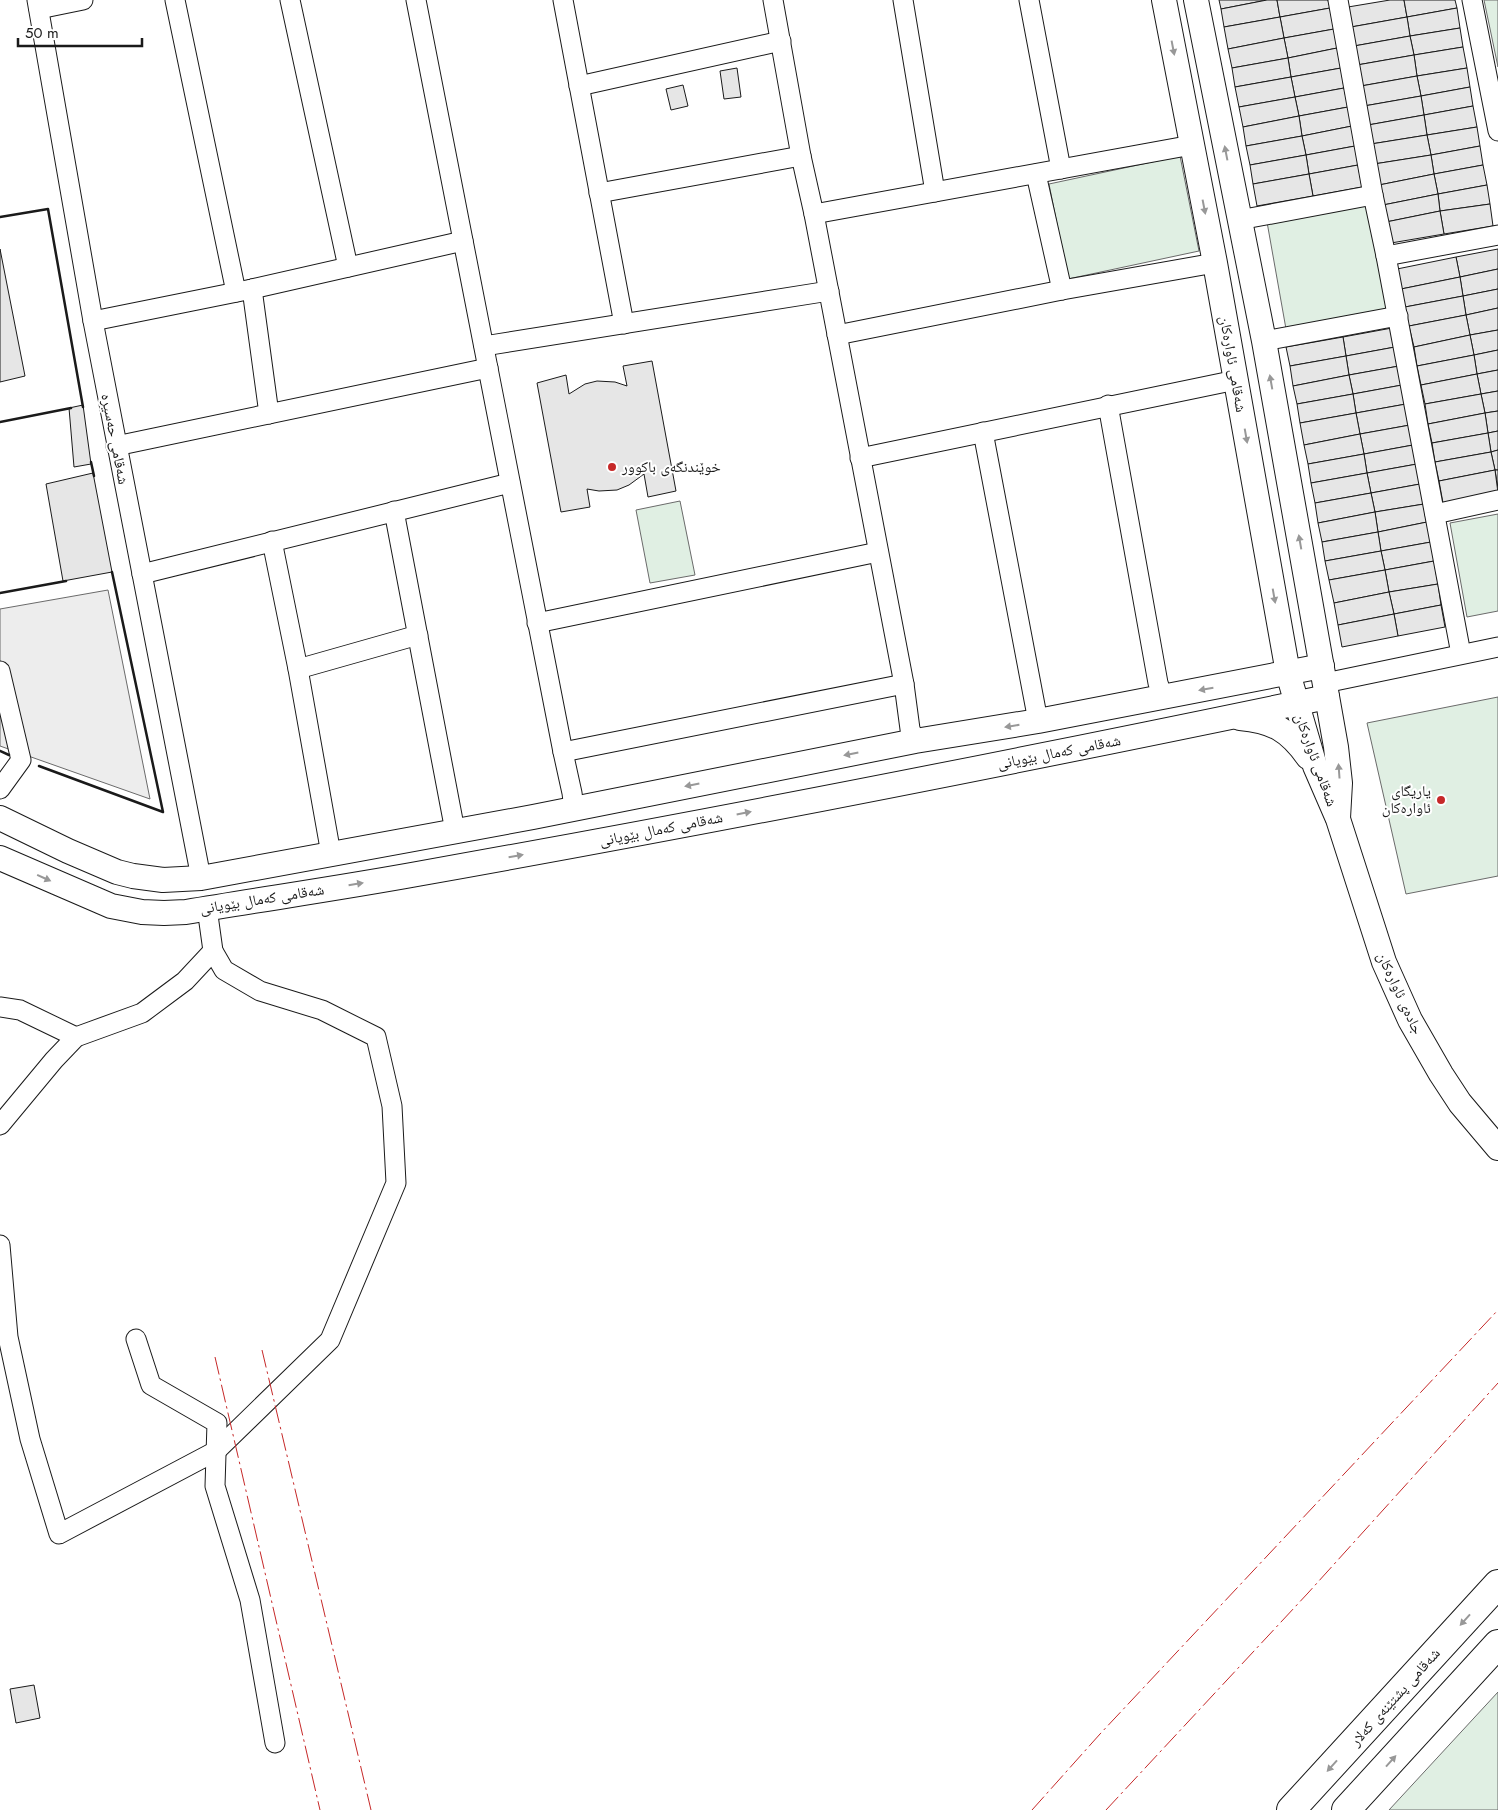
<svg xmlns="http://www.w3.org/2000/svg" width="1498" height="1810" font-family="Jost,'Noto Naskh Arabic',sans-serif">
  <rect width="100%" height="100%" fill="#fff"/>
  <!-- green -->
  <g fill="#e0efe3" stroke="#6a6a6a">
    <polygon points="1484,0 1498,0 1498,67"/>
    <polygon points="1180,156 1199,251 1068,279 1049,184"/>
    <polygon points="1369,203 1389,309 1286,329 1267,222"/>
    <polygon points="680,501 695,575 650,583 636,510"/>
    <polygon points="1498,514 1498,611 1467,617 1450,523"/>
    <polygon points="1498,697 1498,876 1406,894 1367,723"/>
    <polygon points="1498,1692 1498,1810 1389,1810"/>
  </g>
  <!-- parking -->
  <polygon fill="#ededed" stroke="#6a6a6a" points="108,590 150,799 0,746 0,609"/>
  <!-- building -->
  <g fill="#e6e6e6" stroke="#1a1a1a">
    <polygon points="1219,0 1267,0 1221,9"/>
    <polygon points="1267,0 1277,0 1280,17 1224,27 1221,9"/>
    <polygon points="1277,0 1328,0 1330,8 1280,17"/>
    <polygon points="1390,0 1404,0 1407,17 1351,27 1348,7"/>
    <polygon points="1404,0 1455,0 1457,8 1407,17"/>
    <polygon points="1330,8 1334,29 1284,38 1280,17"/>
    <polygon points="1457,8 1460,28 1410,36 1407,17"/>
    <polygon points="1280,17 1284,38 1228,49 1224,27"/>
    <polygon points="1407,17 1410,36 1354,46 1351,27"/>
    <polygon points="1460,28 1463,47 1414,55 1410,36"/>
    <polygon points="1334,29 1337,48 1288,58 1284,38"/>
    <polygon points="1410,36 1414,55 1357,65 1354,46"/>
    <polygon points="1284,38 1288,58 1232,68 1228,49"/>
    <polygon points="1463,47 1467,68 1417,76 1414,55"/>
    <polygon points="1337,48 1341,68 1291,77 1288,58"/>
    <polygon points="1414,55 1417,76 1361,86 1357,65"/>
    <polygon points="1288,58 1291,77 1235,87 1232,68"/>
    <polygon points="737,68 741,97 724,99 720,71"/>
    <polygon points="1341,68 1344,88 1295,97 1291,77"/>
    <polygon points="1467,68 1470,87 1421,96 1417,76"/>
    <polygon points="1417,76 1421,96 1364,106 1361,86"/>
    <polygon points="1291,77 1295,97 1239,107 1235,87"/>
    <polygon points="683,85 688,106 671,110 666,89"/>
    <polygon points="1470,87 1473,106 1424,115 1421,96"/>
    <polygon points="1344,88 1348,107 1299,116 1295,97"/>
    <polygon points="1421,96 1424,115 1368,125 1364,106"/>
    <polygon points="1295,97 1299,116 1243,127 1239,107"/>
    <polygon points="1473,106 1477,127 1427,135 1424,115"/>
    <polygon points="1348,107 1352,126 1302,136 1299,116"/>
    <polygon points="1424,115 1427,135 1371,144 1368,125"/>
    <polygon points="1299,116 1302,136 1246,146 1243,127"/>
    <polygon points="1352,126 1355,146 1306,155 1302,136"/>
    <polygon points="1477,127 1480,146 1431,155 1427,135"/>
    <polygon points="1427,135 1431,155 1374,164 1371,144"/>
    <polygon points="1302,136 1306,155 1250,165 1246,146"/>
    <polygon points="1355,146 1358,165 1309,174 1306,155"/>
    <polygon points="1480,146 1483,165 1434,174 1431,155"/>
    <polygon points="1306,155 1309,174 1253,184 1250,165"/>
    <polygon points="1431,155 1434,174 1379,185 1374,164"/>
    <polygon points="1358,165 1362,187 1313,196 1309,174"/>
    <polygon points="1483,165 1487,185 1438,194 1434,174"/>
    <polygon points="1309,174 1313,196 1257,206 1253,184"/>
    <polygon points="1434,174 1438,194 1383,205 1379,185"/>
    <polygon points="1487,185 1490,204 1440,211 1438,194"/>
    <polygon points="1438,194 1440,211 1386,222 1383,205"/>
    <polygon points="1490,204 1493,226 1444,234 1440,211"/>
    <polygon points="1440,211 1444,234 1391,243 1386,222"/>
    <polygon points="0,249 25,376 0,382"/>
    <polygon points="1498,249 1498,269 1460,277 1456,257"/>
    <polygon points="1456,257 1460,277 1401,289 1397,269"/>
    <polygon points="1498,269 1498,289 1463,296 1460,277"/>
    <polygon points="1460,277 1463,296 1405,307 1401,289"/>
    <polygon points="1498,289 1498,308 1466,315 1463,296"/>
    <polygon points="1463,296 1466,315 1409,326 1405,307"/>
    <polygon points="1498,308 1498,330 1470,335 1466,315"/>
    <polygon points="1466,315 1470,335 1414,347 1409,326"/>
    <polygon points="1392,328 1395,347 1346,356 1343,337"/>
    <polygon points="1498,330 1498,350 1474,355 1470,335"/>
    <polygon points="1470,335 1474,355 1417,366 1414,347"/>
    <polygon points="1343,337 1346,356 1290,366 1286,347"/>
    <polygon points="1395,347 1399,366 1349,375 1346,356"/>
    <polygon points="1498,350 1498,370 1477,374 1474,355"/>
    <polygon points="1474,355 1477,374 1421,385 1417,366"/>
    <polygon points="1346,356 1349,375 1293,386 1290,366"/>
    <polygon points="652,361 676,491 648,497 644,474 629,485 617,490 599,491 587,489 590,507 561,512 537,383 566,375 569,394 585,384 597,381 615,382 627,386 623,366"/>
    <polygon points="1399,366 1402,385 1353,394 1349,375"/>
    <polygon points="1498,370 1498,391 1481,394 1477,374"/>
    <polygon points="1477,374 1481,394 1425,404 1421,385"/>
    <polygon points="1349,375 1353,394 1297,404 1293,386"/>
    <polygon points="1402,385 1406,404 1356,413 1353,394"/>
    <polygon points="1498,391 1498,411 1485,413 1481,394"/>
    <polygon points="1353,394 1356,413 1300,423 1297,404"/>
    <polygon points="1481,394 1485,413 1428,424 1425,404"/>
    <polygon points="1406,404 1410,425 1360,434 1356,413"/>
    <polygon points="83,405 91,464 74,467 69,408"/>
    <polygon points="1498,411 1498,431 1488,433 1485,413"/>
    <polygon points="1356,413 1360,434 1304,445 1300,423"/>
    <polygon points="1485,413 1488,433 1432,443 1428,424"/>
    <polygon points="1410,425 1413,445 1364,454 1360,434"/>
    <polygon points="1498,431 1498,450 1491,452 1488,433"/>
    <polygon points="1488,433 1491,452 1435,462 1432,443"/>
    <polygon points="1360,434 1364,454 1308,464 1304,445"/>
    <polygon points="1413,445 1417,464 1367,473 1364,454"/>
    <polygon points="1498,450 1498,470 1495,470 1491,452"/>
    <polygon points="1491,452 1495,470 1439,481 1435,462"/>
    <polygon points="1364,454 1367,473 1311,483 1308,464"/>
    <polygon points="1417,464 1420,484 1371,493 1367,473"/>
    <polygon points="1495,470 1498,470 1498,488"/>
    <polygon points="1495,470 1498,493 1443,503 1439,481"/>
    <polygon points="93,473 112,572 63,581 46,484"/>
    <polygon points="1367,473 1371,493 1315,503 1311,483"/>
    <polygon points="1420,484 1424,504 1375,512 1371,493"/>
    <polygon points="1371,493 1375,512 1318,523 1315,503"/>
    <polygon points="1424,504 1427,522 1378,532 1375,512"/>
    <polygon points="1375,512 1378,532 1322,542 1318,523"/>
    <polygon points="1427,522 1431,542 1381,551 1378,532"/>
    <polygon points="1378,532 1381,551 1325,561 1322,542"/>
    <polygon points="1431,542 1434,561 1385,570 1381,551"/>
    <polygon points="1381,551 1385,570 1329,580 1325,561"/>
    <polygon points="1434,561 1438,584 1389,592 1385,570"/>
    <polygon points="1385,570 1389,592 1334,603 1329,580"/>
    <polygon points="1438,584 1441,605 1394,614 1389,592"/>
    <polygon points="1389,592 1394,614 1338,625 1334,603"/>
    <polygon points="1441,605 1445,627 1398,636 1394,614"/>
    <polygon points="1394,614 1398,636 1342,647 1338,625"/>
    <polygon points="34,1685 40,1718 16,1723 10,1689"/>
  </g>
  <g fill="none" stroke-linecap="round" stroke-linejoin="round">
    <defs>
      <g id="minor">
        <polyline points="37,0 93,321 201,878"/>
        <polyline points="175,0 236,292"/>
        <polyline points="290,0 348,267"/>
        <polyline points="416,0 563,752 572,793 574,809"/>
        <polyline points="563,0 624,324"/>
        <polyline points="773,0 801,156 814,214 904,684 910,729 915,741"/>
        <polyline points="903,0 935,192"/>
        <polyline points="1029,0 1061,169"/>
        <polyline points="1338,0 1373,195 1386,256 1461,654"/>
        <polyline points="1472,0 1498,131"/>
        <polyline points="39,9 83,0"/>
        <polyline points="579,86 781,41"/>
        <polyline points="1036,174 1062,290"/>
        <polyline points="599,193 801,156"/>
        <polyline points="814,214 1192,145"/>
        <polyline points="1239,220 1373,195"/>
        <polyline points="1386,256 1498,235"/>
        <polyline points="252,289 269,414"/>
        <polyline points="93,321 252,289 463,241"/>
        <polyline points="837,335 1062,290 1215,263"/>
        <polyline points="1264,341 1398,316"/>
        <polyline points="484,346 829,291"/>
        <polyline points="1108,405 1158,683 1163,697"/>
        <polyline points="983,432 1038,721"/>
        <polyline points="116,446 488,368"/>
        <polyline points="860,458 1236,380"/>
        <polyline points="394,511 455,831"/>
        <polyline points="1435,514 1498,500"/>
        <polyline points="272,541 298,669 331,854"/>
        <polyline points="142,574 510,483"/>
        <polyline points="537,623 878,552"/>
        <polyline points="298,669 418,635"/>
        <polyline points="0,671 21,760 0,789"/>
        <polyline points="1325,683 1498,647"/>
        <polyline points="563,752 904,684"/>
        <polyline points="0,1007 20,1010 76,1037"/>
        <polyline points="0,1125 54,1060 76,1037 142,1013 185,981 213,951 207,908"/>
        <polyline points="0,1245 8,1337 30,1439 59,1534 216,1451 330,1340 396,1183 392,1106 376,1037 322,1010 260,991 224,970 213,951"/>
        <polyline points="136,1339 151,1385 217,1423 215,1486 250,1600 275,1743"/>
      </g>
      <g id="major">
        <polyline points="1164,0 1215,263 1288,673 1315,766 1338,819 1384,962 1410,1020 1441,1074 1460,1103 1498,1148"/>
        <polyline points="1196,0 1264,341 1336,747 1340,783 1338,818"/>
        <path d="M1240,718C1273,721 1289,730 1308,757"/>
        <polyline points="0,818 68,851 117,872 133,876 163,880 201,878 533,817 915,741 1038,721 1322,666"/>
        <path d="M0,858L111,906L142,912L164,913L186,912C263,899 340,888 417,874C721,820 1025,760 1327,697"/>
      </g>
      <g id="highway">
        <polyline points="1291,1810 1498,1584"/>
        <polyline points="1346,1810 1498,1644"/>
      </g>
    </defs>
    <!-- minor casing -->
    <use href="#minor" stroke="#1a1a1a" stroke-width="21"/>
    <!-- major casing -->
    <use href="#major" stroke="#1a1a1a" stroke-width="26"/>
    <!-- highway casing -->
    <use href="#highway" stroke="#1a1a1a" stroke-width="30"/>
    <!-- minor -->
    <use href="#minor" stroke="#fff" stroke-width="19"/>
    <!-- major -->
    <use href="#major" stroke="#fff" stroke-width="24"/>
    <!-- highway -->
    <use href="#highway" stroke="#fff" stroke-width="28"/>
    <!-- wall -->
    <g stroke="#1a1a1a" stroke-width="2.5">
      <polyline points="0,217 48,209 83,407"/>
      <polyline points="0,422 71,408"/>
      <polyline points="91,462 94,476"/>
      <polyline points="0,593 66,581"/>
      <polyline points="0,751 9,755"/>
      <polyline points="39,766 163,812 112,572"/>
    </g>
    <!-- power -->
    <g stroke="#c62828" stroke-width="1" stroke-dasharray="18 4 2.5 4" stroke-linecap="butt">
      <polyline points="262,1350 371,1810"/>
      <polyline points="215,1357 320,1810"/>
      <polyline points="1032,1810 1100,1734 1498,1310"/>
      <polyline points="1106,1810 1308,1593 1498,1383"/>
    </g>
  </g>
  <!-- one-way arrows -->
  <defs><path id="oneway-solid" d="M-6-.8H1V-3.2L6.5 0L1 3.2V.8H-6Z" transform="scale(1.25)"/></defs>
  <g fill="#989898">
    <use href="#oneway-solid" transform="translate(1173 48) rotate(79)"/>
    <use href="#oneway-solid" transform="translate(1226 153) rotate(-101)"/>
    <use href="#oneway-solid" transform="translate(1204 207) rotate(79)"/>
    <use href="#oneway-solid" transform="translate(1271 382) rotate(-100)"/>
    <use href="#oneway-solid" transform="translate(1246 436) rotate(80)"/>
    <use href="#oneway-solid" transform="translate(1300 542) rotate(-100)"/>
    <use href="#oneway-solid" transform="translate(1274 596) rotate(80)"/>
    <use href="#oneway-solid" transform="translate(1206 689) rotate(170)"/>
    <use href="#oneway-solid" transform="translate(1012 726) rotate(171)"/>
    <use href="#oneway-solid" transform="translate(851 754) rotate(169)"/>
    <use href="#oneway-solid" transform="translate(1339 771) rotate(-94)"/>
    <use href="#oneway-solid" transform="translate(692 785) rotate(169)"/>
    <use href="#oneway-solid" transform="translate(744 813) rotate(-11)"/>
    <use href="#oneway-solid" transform="translate(516 856) rotate(-10)"/>
    <use href="#oneway-solid" transform="translate(44 878) rotate(24)"/>
    <use href="#oneway-solid" transform="translate(356 884) rotate(-9)"/>
    <use href="#oneway-solid" transform="translate(1465 1620) rotate(132)"/>
    <use href="#oneway-solid" transform="translate(1391 1761) rotate(-48)"/>
    <use href="#oneway-solid" transform="translate(1332 1766) rotate(132)"/>
  </g>
  <!-- markers -->
  <g fill="#c62828" stroke="#fff" stroke-width="2">
    <circle cx="612" cy="467" r="5"/>
    <circle cx="1441" cy="800" r="5"/>
  </g>
  <g text-anchor="middle" stroke-width="4" stroke-linejoin="round" paint-order="stroke">
    <!-- street labels -->
    <g font-size="15" fill="#1a1a1a" stroke="#fff">
      <text transform="translate(1233 364) rotate(80)" y="5">شەقامی ئاوارەکان</text>
      <text transform="translate(115 439) rotate(79)" y="5">شەقامی حەسیرە</text>
      <text transform="translate(1059 752) rotate(-11)" y="5">شەقامی کەمال بێویانی</text>
      <text transform="translate(1316 760) rotate(70)" y="5">شەقامی ئاوارەکان</text>
      <text transform="translate(661 829) rotate(-11)" y="5">شەقامی کەمال بێویانی</text>
      <text transform="translate(262 899) rotate(-9)" y="5">شەقامی کەمال بێویانی</text>
      <text transform="translate(1400 993) rotate(65)" y="5">جادەی ئاوارەکان</text>
      <text transform="translate(1395 1697) rotate(-48)" y="5">شەقامی پشتێنەی کەلار</text>
    </g>
    <!-- poi labels -->
    <g font-size="15" fill="#1a1a1a" stroke="#fff" text-anchor="start">
      <text x="622" y="472">خوێندنگەی باکوور</text>
      <text x="1431" y="796" text-anchor="end">یاریگای<tspan x="1431" dy="17">ئاوارەکان</tspan></text>
    </g>
  </g>
  <!-- scale -->
  <path d="M18 38v8h124v-8" fill="none" stroke="#1a1a1a" stroke-width="2.5"/>
  <text x="25" y="38" font-size="15" fill="#1a1a1a" stroke="#ffffff" stroke-width="4" paint-order="stroke">50 m</text>
</svg>
